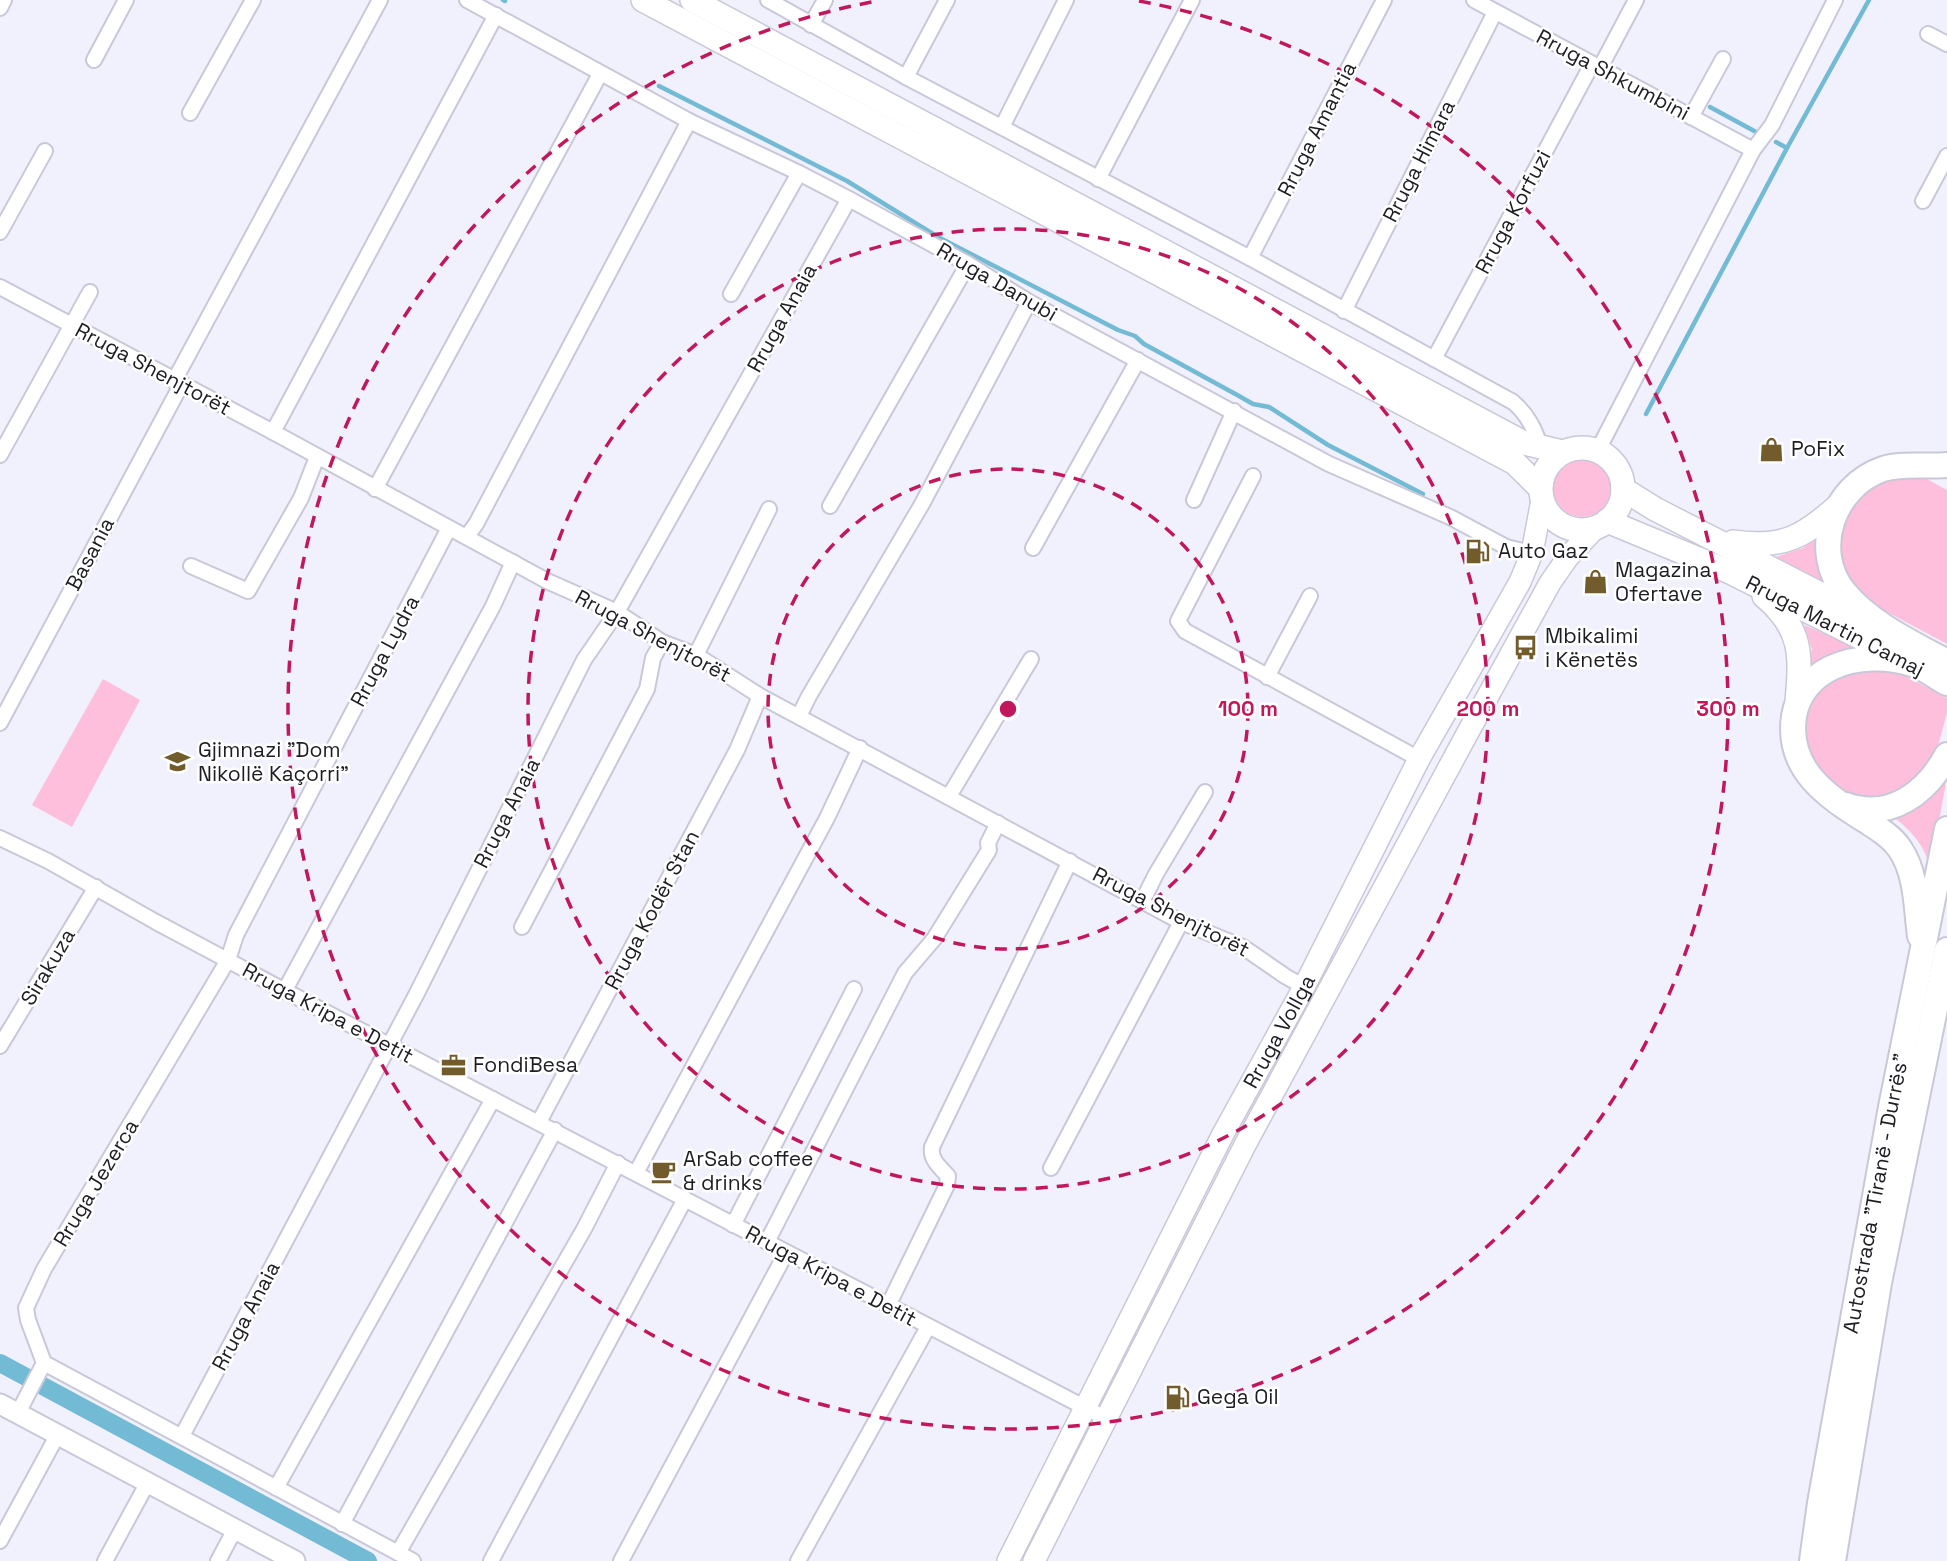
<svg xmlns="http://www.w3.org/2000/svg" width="1947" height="1561" font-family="'Space Grotesk',sans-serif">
  <rect width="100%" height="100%" fill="#f1f1fe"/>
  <!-- green -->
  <g fill="#fdbfdb">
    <circle cx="1582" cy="488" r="29"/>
    <polygon points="1915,476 1927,479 1947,490 1947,644 1874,605 1854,590 1837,556 1847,507 1876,481"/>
    <polygon points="1818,536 1833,589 1776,557 1803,548"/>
    <polygon points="1804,625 1857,648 1839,651 1807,669 1812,649"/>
    <polygon points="1894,670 1947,698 1947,713 1934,761 1890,801 1840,796 1803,747 1807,709 1821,687 1842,672"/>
    <polygon points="103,679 140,700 72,827 32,805"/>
    <path d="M1947,777L1930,871C1927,846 1909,828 1889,814Z"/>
  </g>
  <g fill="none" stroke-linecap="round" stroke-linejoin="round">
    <!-- stream -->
    <g stroke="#73bad5" stroke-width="4.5">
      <polyline points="503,0 505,1"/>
      <polyline points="659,86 847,181 938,237 1118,330 1135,336 1144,344 1239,396 1253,404 1269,407 1328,445 1423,494"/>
      <polyline points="1710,107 1756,132"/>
      <polyline points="1776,142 1787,148 1869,0"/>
      <polyline points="1646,414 1787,148"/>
    </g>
    <!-- canal -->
    <polyline stroke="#73bad5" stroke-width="18" points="0,1363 368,1561"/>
    <defs>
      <g id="minor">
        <polyline points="467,0 689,121 799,173 849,199 968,264 1029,302 1329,464 1450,517 1506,547 1532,553"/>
        <path d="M768,0L906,77L1250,258L1513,402C1526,413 1537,431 1540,449"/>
        <polyline points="1474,0 1753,150"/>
        <polyline points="0,8 4,0"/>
        <polyline points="811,25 825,0"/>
        <polyline points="1928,34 1947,44"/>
        <polyline points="94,60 126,0"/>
        <polyline points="1600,68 1636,0"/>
        <polyline points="906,77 947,0"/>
        <polyline points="190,113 253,0"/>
        <polyline points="1691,117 1723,59"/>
        <polyline points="1002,127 1066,0"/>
        <polyline points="1098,179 1192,0"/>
        <polyline points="1923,201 1947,156"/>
        <polyline points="0,232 45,151"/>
        <polyline points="1250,258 1384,0"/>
        <polyline points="0,287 273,432 547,581 617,612 662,642 696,655 760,696 1181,922 1243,947 1285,976 1304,987"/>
        <polyline points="731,294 799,173"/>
        <polyline points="1344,311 1495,12"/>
        <polyline points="1434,359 1592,64"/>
        <polyline points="174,381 380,0"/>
        <polyline points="273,432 496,15"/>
        <polyline points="1598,450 1753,150 1772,125 1835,0"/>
        <polyline points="0,455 90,292"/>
        <polyline points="1253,476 1178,621 1185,631 1419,759"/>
        <polyline points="375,489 600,74"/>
        <polyline points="1194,500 1234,411"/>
        <polyline points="830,506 968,264"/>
        <polyline points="467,536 476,524 689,121"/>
        <polyline points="1033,548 1138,360"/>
        <polyline points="191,566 248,591 301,498 317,457"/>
        <polyline points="696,655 769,509"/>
        <polyline points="1267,677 1310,596"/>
        <polyline points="799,716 809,696 922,504 1029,302"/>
        <polyline points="0,723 181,385"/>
        <polyline points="946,795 951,793 1031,659"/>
        <polyline points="0,838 48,861 156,922 289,993 1105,1418"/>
        <polyline points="1143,900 1156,874 1205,792"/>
        <polyline points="522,927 647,689 653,658 662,642"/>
        <polyline points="285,990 493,606 513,562"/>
        <polyline points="0,1046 96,887"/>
        <polyline points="539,1122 737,750 760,696"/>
        <polyline points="1051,1168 1181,922"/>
        <polyline points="636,1173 827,818 860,748"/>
        <polyline points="733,1225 854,989"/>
        <polyline points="767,1242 905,973 934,939 989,850 988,843 998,823"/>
        <path d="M888,1306L947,1185L948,1176C940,1167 930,1160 932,1147L1070,861"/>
        <polyline points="44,1363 413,1561"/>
        <polyline points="18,1413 44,1363 28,1320 26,1308 44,1269 228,960 236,935 449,528"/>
        <polyline points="182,1436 416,995 584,660 617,612 849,199"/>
        <polyline points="276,1488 493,1099"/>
        <polyline points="342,1524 555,1130"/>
        <polyline points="0,1541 58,1434"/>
        <polyline points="398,1553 584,1229 618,1163"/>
        <polyline points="105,1561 148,1482"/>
        <polyline points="218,1561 234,1531"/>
        <polyline points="491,1561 685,1199"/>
        <polyline points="621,1561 786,1253"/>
        <polyline points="798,1561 928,1327"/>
      </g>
      <polyline id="tertiary" points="0,1404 295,1561"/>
      <g id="secondary">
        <path id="s1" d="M1008,1561L1223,1134L1304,987L1419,759L1520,582L1532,553L1542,500"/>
        <polyline points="1034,1561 1245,1145 1467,734 1550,583 1568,557 1596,527"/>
      </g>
      <g id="primary">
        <polyline points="643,0 1515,463 1540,488"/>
        <polyline points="692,0 1524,443 1562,452"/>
        <circle cx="1582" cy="489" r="41"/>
        <polyline points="1623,489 1655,509 1865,617"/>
        <polyline points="1607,521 1730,572 1905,660"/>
        <path d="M1733,542C1783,549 1804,537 1840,504"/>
        <path d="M1764,596C1803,629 1801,655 1797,702"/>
      </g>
      <g id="trunk">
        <path d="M1947,465C1926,467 1903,463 1883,469C1833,486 1810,551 1845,593C1871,624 1912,643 1947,662"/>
        <path d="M1846,805C1891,821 1927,792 1947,755"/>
        <path d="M1920,936C1916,907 1917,874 1900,849C1892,837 1879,829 1868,822C1828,797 1786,770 1794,716C1798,694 1811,678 1831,668C1856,656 1889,656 1915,665C1926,669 1937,678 1947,683"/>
        <path id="s2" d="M1812,1561L1820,1503L1891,1107L1947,829"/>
        <polyline points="1833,1561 1879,1283 1947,950"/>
      </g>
    </defs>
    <!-- minor casing -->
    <use href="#minor" stroke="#c9c8d8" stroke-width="18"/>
    <!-- tertiary casing -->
    <use href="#tertiary" stroke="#c9c8d8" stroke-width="23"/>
    <!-- secondary casing -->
    <use href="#secondary" stroke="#c9c8d8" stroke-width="24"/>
    <!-- primary casing -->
    <use href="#primary" stroke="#c9c8d8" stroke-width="26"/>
    <!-- trunk casing -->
    <use href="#trunk" stroke="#c9c8d8" stroke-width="28"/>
    <!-- minor -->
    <use href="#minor" stroke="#fff" stroke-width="14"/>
    <!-- tertiary -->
    <use href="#tertiary" stroke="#fff" stroke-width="19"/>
    <!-- secondary -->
    <use href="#secondary" stroke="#fff" stroke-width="21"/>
    <!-- primary -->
    <use href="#primary" stroke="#fff" stroke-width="23"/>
    <!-- trunk -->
    <use href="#trunk" stroke="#fff" stroke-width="24"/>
  </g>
  <!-- distance rings -->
  <g fill="none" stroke="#c2185b" stroke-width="3.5" stroke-dasharray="12 9">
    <circle cx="1008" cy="709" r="240"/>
    <circle cx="1008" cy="709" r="480"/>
    <path d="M1139 1A720 720 0 1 1 877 1"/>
  </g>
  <!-- icons -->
  <defs>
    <symbol id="shop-bare" viewBox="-9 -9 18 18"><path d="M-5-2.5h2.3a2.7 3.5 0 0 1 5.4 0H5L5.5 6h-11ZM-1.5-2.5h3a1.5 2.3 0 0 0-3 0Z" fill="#725c2b" stroke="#fff" stroke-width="2.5" paint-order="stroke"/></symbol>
    <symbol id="fuel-bare" viewBox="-9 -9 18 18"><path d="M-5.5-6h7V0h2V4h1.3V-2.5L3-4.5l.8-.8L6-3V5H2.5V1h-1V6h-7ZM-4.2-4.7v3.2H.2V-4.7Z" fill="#725c2b" stroke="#fff" stroke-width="2.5" paint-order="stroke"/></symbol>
    <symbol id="bus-bare" viewBox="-9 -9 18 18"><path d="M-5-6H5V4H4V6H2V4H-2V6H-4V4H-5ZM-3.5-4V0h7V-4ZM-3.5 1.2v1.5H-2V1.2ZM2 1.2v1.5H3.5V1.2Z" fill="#725c2b" stroke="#fff" stroke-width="2.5" paint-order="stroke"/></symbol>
    <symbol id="school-bare" viewBox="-9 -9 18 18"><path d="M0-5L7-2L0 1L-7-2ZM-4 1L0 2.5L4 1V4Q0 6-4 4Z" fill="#725c2b" stroke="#fff" stroke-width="2.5" paint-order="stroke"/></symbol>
    <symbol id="office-bare" viewBox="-9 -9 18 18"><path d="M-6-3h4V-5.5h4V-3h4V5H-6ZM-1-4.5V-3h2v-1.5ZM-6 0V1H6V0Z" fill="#725c2b" stroke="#fff" stroke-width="2.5" paint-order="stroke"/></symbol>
    <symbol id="cafe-bare" viewBox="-9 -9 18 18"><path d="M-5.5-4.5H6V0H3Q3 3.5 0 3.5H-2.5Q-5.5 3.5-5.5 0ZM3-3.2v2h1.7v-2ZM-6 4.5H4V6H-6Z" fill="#725c2b" stroke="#fff" stroke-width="2.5" paint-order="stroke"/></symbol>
  </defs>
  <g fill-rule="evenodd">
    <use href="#shop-bare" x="1754" y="432" width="35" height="35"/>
    <use href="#fuel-bare" x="1460" y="534" width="35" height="35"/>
    <use href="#shop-bare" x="1578" y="564" width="35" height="35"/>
    <use href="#bus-bare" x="1508" y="630" width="35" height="35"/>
    <use href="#school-bare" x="160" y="744" width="35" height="35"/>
    <use href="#office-bare" x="436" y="1048" width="35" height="35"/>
    <use href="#cafe-bare" x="646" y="1154" width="35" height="35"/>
    <use href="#fuel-bare" x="1160" y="1380" width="35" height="35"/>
  </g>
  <g text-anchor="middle" stroke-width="5" stroke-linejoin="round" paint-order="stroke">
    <!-- street labels -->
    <g font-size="21" fill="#1d1d23" stroke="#fff">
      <text transform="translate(1613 75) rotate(28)" y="7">Rruga Shkumbini</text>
      <text transform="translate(1317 129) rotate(-63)" y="7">Rruga Amantia</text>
      <text transform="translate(1419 161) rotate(-63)" y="7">Rruga Himara</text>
      <text transform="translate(1513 212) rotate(-62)" y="7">Rruga Korfuzi</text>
      <text transform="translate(997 282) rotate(30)" y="7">Rruga Danubi</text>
      <text transform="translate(782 318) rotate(-61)" y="7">Rruga Anaia</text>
      <text transform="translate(153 369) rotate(28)" y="7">Rruga Shenjtorët</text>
      <text transform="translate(90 554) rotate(-62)" y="7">Basania</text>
      <text transform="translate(1835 626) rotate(27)" y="7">Rruga Martin Camaj</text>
      <text transform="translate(653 636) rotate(28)" y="7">Rruga Shenjtorët</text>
      <text transform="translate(385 651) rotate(-62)" y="7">Rruga Lydra</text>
      <text transform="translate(507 813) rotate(-63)" y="7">Rruga Anaia</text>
      <text transform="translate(652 910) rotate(-62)" y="7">Rruga Kodër Stan</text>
      <text transform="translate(1171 912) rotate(27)" y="7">Rruga Shenjtorët</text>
      <text transform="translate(48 967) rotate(-59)" y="7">Sirakuza</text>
      <text transform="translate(328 1013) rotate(28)" y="7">Rruga Kripa e Detit</text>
      <text dy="7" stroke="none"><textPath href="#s1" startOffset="595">Rruga Vollga</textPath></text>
      <text transform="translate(96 1183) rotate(-59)" y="7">Rruga Jezerca</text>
      <text dy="7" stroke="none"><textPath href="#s2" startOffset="373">Autostrada "Tiranë - Durrës"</textPath></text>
      <text transform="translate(831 1276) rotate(28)" y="7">Rruga Kripa e Detit</text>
      <text transform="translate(246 1316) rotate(-62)" y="7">Rruga Anaia</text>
    </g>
    <!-- poi labels -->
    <g font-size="21" fill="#1d1d23" stroke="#fff" text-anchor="start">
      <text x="1791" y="456">PoFix</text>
      <text x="1498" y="558">Auto Gaz</text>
      <text x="1615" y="577">Magazina<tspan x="1615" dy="24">Ofertave</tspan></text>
      <text x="1545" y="643">Mbikalimi<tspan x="1545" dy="24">i Kënetës</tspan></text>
      <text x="198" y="757">Gjimnazi "Dom<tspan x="198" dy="24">Nikollë Kaçorri"</tspan></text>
      <text x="473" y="1072">FondiBesa</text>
      <text x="683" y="1166">ArSab coffee<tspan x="683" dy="24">&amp; drinks</tspan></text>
      <text x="1197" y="1404">Gega Oil</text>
    </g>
  </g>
  <circle cx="1008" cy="709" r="10" fill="#c2185b" stroke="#fff" stroke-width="3.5"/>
  <g font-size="21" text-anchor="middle" font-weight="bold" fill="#c2185b" stroke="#fff" stroke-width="5" stroke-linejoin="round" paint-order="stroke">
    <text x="1248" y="716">100 m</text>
    <text x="1488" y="716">200 m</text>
    <text x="1728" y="716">300 m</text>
  </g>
</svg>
